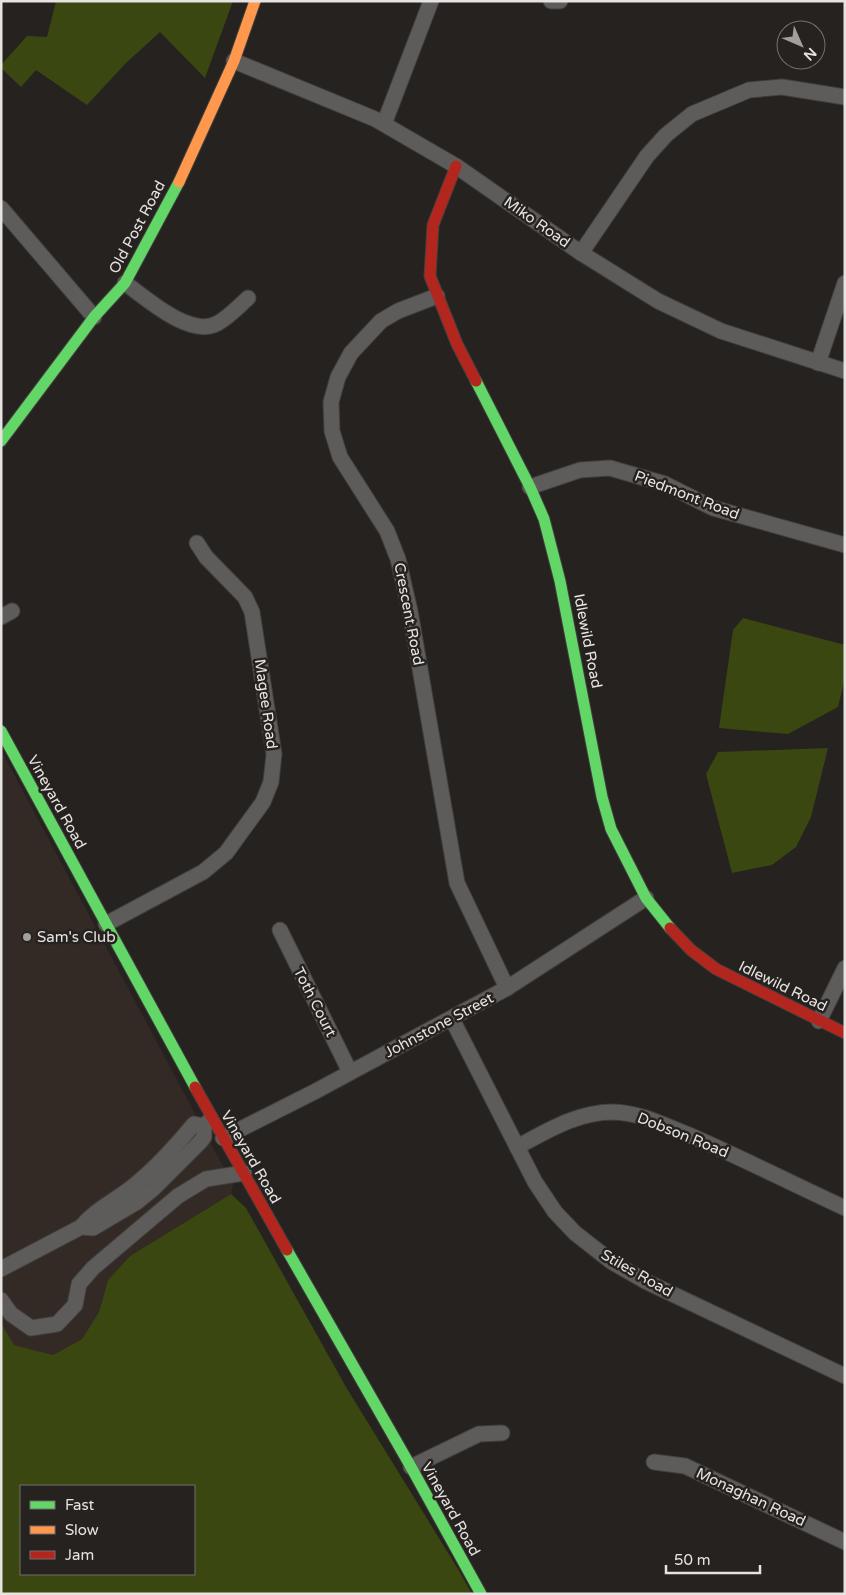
<svg xmlns="http://www.w3.org/2000/svg" width="846" height="1595" font-family="'Varela Round',sans-serif">
  <rect width="100%" height="100%" fill="#252220"/>
  <!-- built -->
  <polygon fill="#332a25" points="1,750 233,1185 231,1194 130,1256 108,1280 99,1312 82,1339 53,1355 14,1345 1,1323"/>
  <!-- green -->
  <g fill="#3a4710" fill-rule="evenodd">
    <polygon points="56,1 233,1 205,78 160,32 125,64 87,105 36,70 21,87 1,68 1,65 27,36 47,37"/>
    <polygon points="743,618 845,645 845,678 838,707 788,734 719,728 733,630"/>
    <polygon points="828,748 811,817 796,847 772,865 732,873 706,774 718,752"/>
    <path d="M231,1194L246,1208L346,1387L458,1569L472,1594H1V1323L14,1345L53,1355L82,1339L99,1312L108,1280L130,1256ZM21,1486H194V1574H21Z"/>
  </g>
  <g fill="none" stroke-linecap="round" stroke-linejoin="round">
    <defs>
      <g id="street">
        <polyline points="551,1 560,1"/>
        <polyline points="234,61 375,119 456,166 581,253 658,301 721,331 845,371"/>
        <polyline points="384,124 431,1"/>
        <polyline points="1,208 94,317"/>
        <polyline points="581,253 647,156 666,135 692,114 749,90 782,87 845,97"/>
        <path d="M125,283C146,298 191,339 218,323C229,317 239,306 248,298"/>
        <polyline points="437,296 398,311 381,321 351,353 338,377 331,402 332,431 340,457 387,531 398,559 410,611 457,883 507,988"/>
        <polyline points="818,363 845,283"/>
        <polyline points="530,487 580,470 610,468 665,484 713,508 845,545"/>
        <polyline points="1,617 12,611"/>
        <polyline points="106,924 203,872 226,853 263,802 271,782 274,754 252,612 245,597 206,557 197,543"/>
        <polyline points="280,930 350,1072"/>
        <polyline points="452,1019 535,1182 555,1212 575,1233 612,1262 645,1281 845,1376"/>
        <polyline points="819,1021 845,968"/>
        <polyline points="223,1138 316,1091 507,988 646,898"/>
        <path d="M517,1147C547,1131 577,1112 613,1112C642,1113 663,1125 689,1135C742,1158 793,1184 845,1208"/>
        <polyline points="81,1227 93,1228 137,1202 153,1189 200,1142 204,1137 204,1126 210,1120"/>
        <path d="M1,1269L81,1227C95,1210 114,1201 131,1188C154,1170 175,1147 194,1124L204,1126"/>
        <polyline points="1,1300 11,1314 31,1328 57,1324 75,1305 79,1284 93,1268 178,1196 206,1179 244,1173"/>
        <polyline points="654,1462 685,1466 845,1542"/>
        <polyline points="411,1467 479,1434 502,1433"/>
      </g>
      <g id="fast">
        <polyline points="476,381 530,487 544,519 560,581 602,797 611,829 646,898 670,928"/>
        <polyline points="1,441 94,317 125,283 179,182"/>
        <polyline points="1,731 195,1087"/>
        <polyline points="287,1250 411,1467 481,1594"/>
      </g>
      <polyline id="slow" points="179,182 234,61 255,1"/>
      <g id="jam">
        <polyline points="456,166 433,225 430,276 457,344 476,381"/>
        <polyline points="670,928 691,950 716,969 845,1033"/>
        <polyline points="195,1087 287,1250"/>
      </g>
    </defs>
    <!-- street casing -->
    <use href="#street" stroke="#413f3d" stroke-width="17"/>
    <!-- fast casing -->
    <use href="#fast" stroke="#413f3d" stroke-width="13"/>
    <!-- slow casing -->
    <use href="#slow" stroke="#413f3d" stroke-width="13"/>
    <!-- jam casing -->
    <use href="#jam" stroke="#413f3d" stroke-width="13"/>
    <!-- street -->
    <use href="#street" stroke="#5e5c5b" stroke-width="15"/>
    <!-- fast -->
    <use href="#fast" stroke="#63d668" stroke-width="11"/>
    <!-- slow -->
    <use href="#slow" stroke="#ff974d" stroke-width="11"/>
    <!-- jam -->
    <use href="#jam" stroke="#b3261e" stroke-width="11"/>
  </g>
  <!-- markers -->
  <circle fill="#a29f9d" stroke="#26221f" stroke-width="2" cx="27" cy="937" r="5"/>
  <g text-anchor="middle" stroke-width="5" stroke-linejoin="round" paint-order="stroke">
    <!-- street labels -->
    <g font-size="15" fill="#e6e3e1" stroke="#26221f">
      <text transform="translate(537 222) rotate(35)" y="5">Miko Road</text>
      <text transform="translate(137 227) rotate(-62)" y="5">Old Post Road</text>
      <text transform="translate(687 495) rotate(21)" y="5">Piedmont Road</text>
      <text transform="translate(409 614) rotate(79)" y="5">Crescent Road</text>
      <text transform="translate(588 641) rotate(79)" y="5">Idlewild Road</text>
      <text transform="translate(266 704) rotate(82)" y="5">Magee Road</text>
      <text transform="translate(57 802) rotate(61)" y="5">Vineyard Road</text>
      <text transform="translate(783 986) rotate(26)" y="5">Idlewild Road</text>
      <text transform="translate(315 1002) rotate(63)" y="5">Toth Court</text>
      <text transform="translate(439 1025) rotate(-28)" y="5">Johnstone Street</text>
      <text transform="translate(683 1135) rotate(22)" y="5">Dobson Road</text>
      <text transform="translate(251 1157) rotate(60)" y="5">Vineyard Road</text>
      <text transform="translate(637 1273) rotate(30)" y="5">Stiles Road</text>
      <text transform="translate(751 1497) rotate(25)" y="5">Monaghan Road</text>
      <text transform="translate(451 1509) rotate(61)" y="5">Vineyard Road</text>
    </g>
    <!-- poi labels -->
    <g font-size="15" fill="#e6e3e1" stroke="#26221f" text-anchor="start">
      <text x="37" y="942">Sam's Club</text>
    </g>
  </g>
  <!-- border -->
  <rect width="846" height="1595" fill="none" stroke="#e6e3e1" stroke-width="5"/>
  <!-- legend -->
  <rect x="20" y="1485" width="175" height="90" fill="#26221f" stroke="#736f6d"/>
  <rect x="30" y="1501" width="25" height="8" fill="#63d668" stroke="#736f6d"/>
  <text x="65" y="1510" font-size="15" fill="#e6e3e1">Fast</text>
  <rect x="30" y="1526" width="25" height="8" fill="#ff974d" stroke="#736f6d"/>
  <text x="65" y="1535" font-size="15" fill="#e6e3e1">Slow</text>
  <rect x="30" y="1551" width="25" height="8" fill="#b3261e" stroke="#736f6d"/>
  <text x="65" y="1560" font-size="15" fill="#e6e3e1">Jam</text>
  <!-- north arrow -->
  <g transform="translate(801 45) rotate(135)"><circle r="24" fill="#26221f" stroke="#736f6d"/>
  <path d="M0-4L9 19L0 12L-9 19Z" fill="#a29f9d"/>
  <text y="-8" font-size="14" font-weight="bold" text-anchor="middle" fill="#e6e3e1">N</text>
  </g>
  <!-- scale -->
  <path d="M666 1565v8h94v-8" fill="none" stroke="#e6e3e1" stroke-width="2.5"/>
  <text x="674" y="1565" font-size="15" fill="#e6e3e1" stroke="#26221f" stroke-width="4" paint-order="stroke">50 m</text>
</svg>
